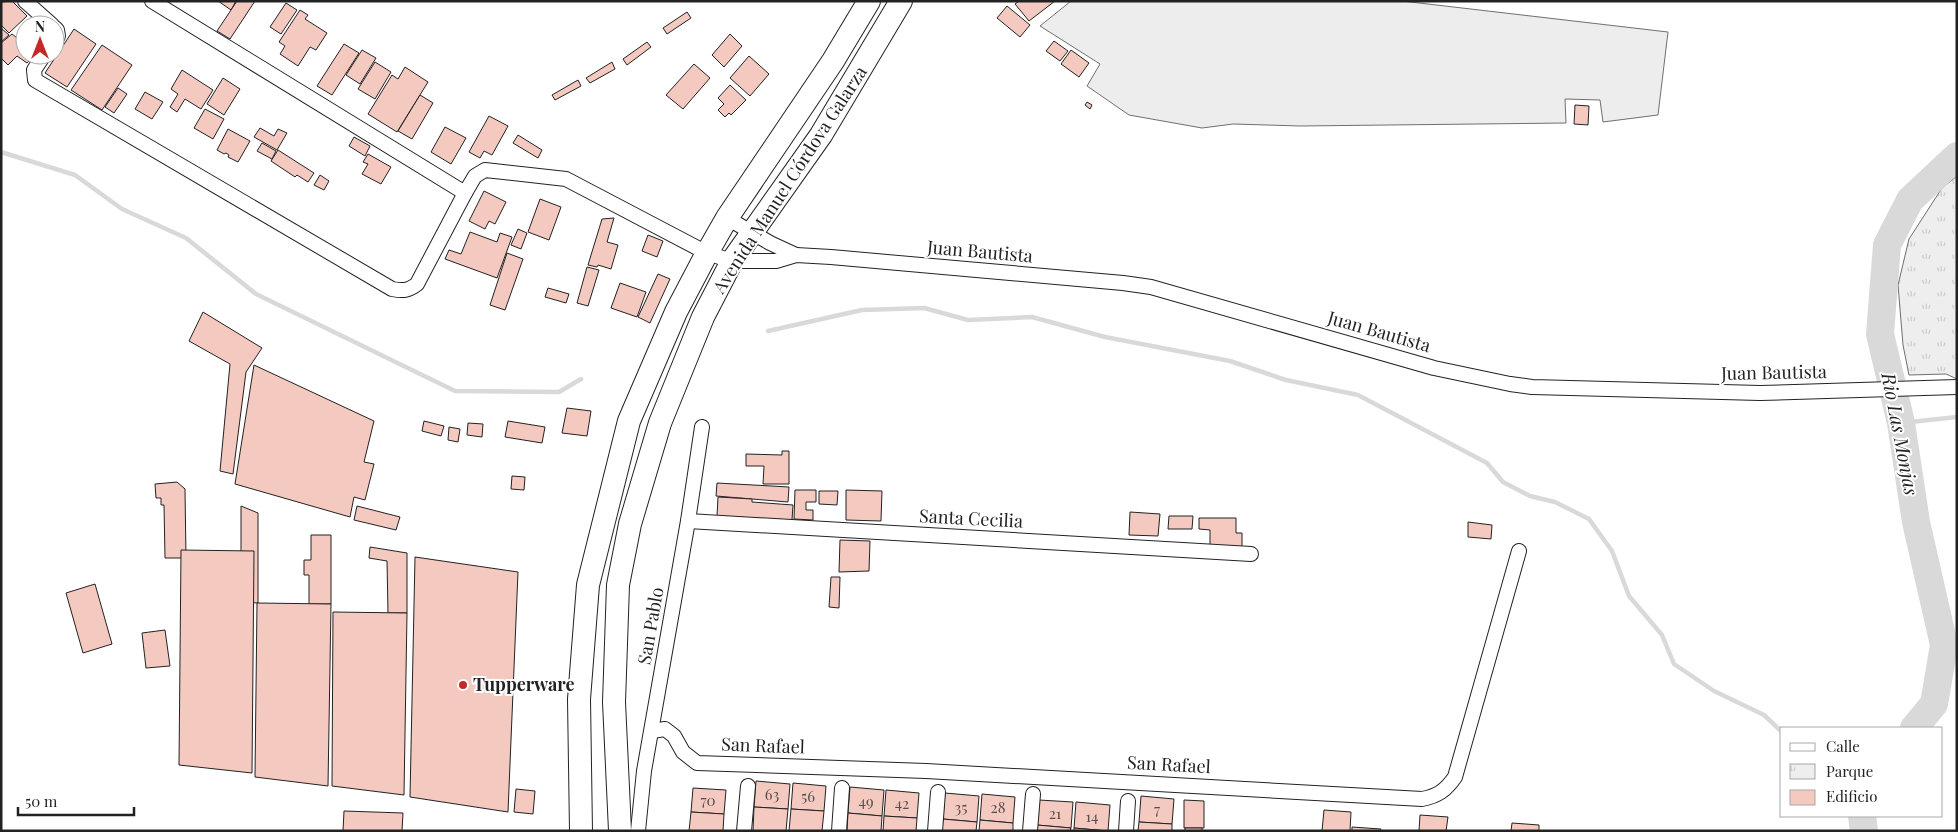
<svg xmlns="http://www.w3.org/2000/svg" width="1958" height="832" font-family="'Playfair Display',serif">
  <defs>
    <pattern id="park-tufts" width="24" height="20" patternUnits="userSpaceOnUse" patternTransform="scale(1.25)"><rect width="24" height="20" fill="#eee"/><path d="M3 7l-1-3M5 7V3M7 7l1-3M15 17l-1-3M17 17v-4M19 17l1-3" fill="none" stroke="#ccc"/></pattern>
  </defs>
  <rect width="100%" height="100%" fill="#fff"/>
  <!-- park -->
  <polygon fill="url(#park-tufts)" stroke="#6f6f6f" points="1957,176 1957,379 1946,374 1909,375 1903,345 1898,285 1909,239 1942,188"/>
  <!-- parking -->
  <polygon fill="#ededed" stroke="#6f6f6f" points="1071,1 1402,1 1668,32 1658,115 1603,122 1600,100 1565,99 1566,123 1300,126 1233,124 1202,128 1129,115 1087,86 1100,64 1040,26"/>
  <g fill="none" stroke-linecap="round" stroke-linejoin="round">
    <!-- stream -->
    <g stroke="#d9d9d9" stroke-width="4.5">
      <polyline points="1,152 75,175 122,209 186,238 256,294 455,391 559,392 581,379"/>
      <polyline points="768,331 862,310 924,308 968,320 1032,317 1105,337 1230,361 1286,380 1358,395 1487,463 1503,482 1530,496 1555,502 1589,519 1612,551 1629,596 1662,635 1674,664 1714,691 1764,715 1782,732"/>
      <polyline points="1901,423 1957,417"/>
    </g>
    <!-- river -->
    <g stroke="#d9d9d9" stroke-width="28">
      <polyline points="1914,728 1934,704 1944,645 1916,522 1901,423 1880,334 1887,245 1910,200 1957,156"/>
      <polyline points="1862,816 1864,831"/>
    </g>
  </g>
  <!-- building -->
  <g fill="#f3c9c0" stroke="#222">
    <polygon points="12,1 27,16 9,33 1,25 1,2"/>
    <polygon points="218,1 236,1 231,10"/>
    <polygon points="237,1 255,1 230,39 217,31"/>
    <polygon points="1019,1 1055,1 1029,21 1015,4"/>
    <polygon points="286,3 297,10 281,34 270,27"/>
    <polygon points="1007,6 1030,25 1020,37 997,18"/>
    <polygon points="300,10 308,15 305,19 327,33 316,50 310,47 298,66 280,54 285,46 279,42"/>
    <polygon points="687,12 691,18 667,34 663,28"/>
    <polygon points="1,28 9,35 1,42"/>
    <polygon points="74,29 96,44 67,87 45,73"/>
    <polygon points="12,34 25,44 25,55 35,55 27,63 17,56 8,65 1,58 1,43"/>
    <polygon points="730,34 742,46 724,67 712,55"/>
    <polygon points="1054,41 1068,51 1060,61 1046,51"/>
    <polygon points="647,42 651,47 627,65 623,59"/>
    <polygon points="344,44 359,53 332,95 317,86"/>
    <polygon points="102,45 132,65 102,110 71,90"/>
    <polygon points="362,50 376,58 360,84 346,75"/>
    <polygon points="1071,50 1089,63 1079,77 1061,64"/>
    <polygon points="749,56 769,74 750,96 730,78"/>
    <polygon points="375,62 391,72 375,99 358,89"/>
    <polygon points="612,62 615,69 590,83 586,78"/>
    <polygon points="694,64 710,78 683,109 666,95"/>
    <polygon points="405,67 428,82 397,132 368,114 392,75 398,79"/>
    <polygon points="182,70 213,90 201,109 185,99 177,112 170,107 178,94 171,89"/>
    <polygon points="223,78 240,89 224,115 207,104"/>
    <polygon points="578,80 581,86 555,100 552,95"/>
    <polygon points="730,85 746,100 731,115 729,113 725,117 718,110 724,104 718,98"/>
    <polygon points="118,88 127,94 114,113 105,107"/>
    <polygon points="145,92 163,102 152,119 135,109"/>
    <polygon points="420,95 433,103 412,139 398,131"/>
    <polygon points="1087,102 1092,105 1090,109 1085,105"/>
    <polygon points="1575,105 1589,106 1588,125 1574,124"/>
    <polygon points="205,109 224,119 213,139 194,128"/>
    <polygon points="489,116 508,126 492,155 484,151 480,158 469,152"/>
    <polygon points="445,127 466,138 451,164 431,152"/>
    <polygon points="260,128 274,136 278,129 287,133 277,150 254,137"/>
    <polygon points="228,129 250,141 238,162 228,157 229,155 226,153 224,154 217,150"/>
    <polygon points="518,135 542,150 538,158 513,143"/>
    <polygon points="354,137 370,146 365,156 349,146"/>
    <polygon points="262,143 276,151 272,159 257,151"/>
    <polygon points="278,150 314,173 308,182 297,175 295,177 271,161"/>
    <polygon points="368,154 391,167 381,184 362,174 368,164 363,162"/>
    <polygon points="320,175 329,181 324,190 314,185"/>
    <polygon points="484,191 506,202 495,224 489,221 485,229 469,221"/>
    <polygon points="540,199 561,207 549,240 528,232"/>
    <polygon points="614,218 607,242 618,245 611,269 598,265 597,267 588,265 602,219"/>
    <polygon points="518,229 527,233 521,249 511,245"/>
    <polygon points="470,232 497,242 500,233 512,237 497,278 445,259 449,250 461,254"/>
    <polygon points="648,235 663,241 657,257 642,251"/>
    <polygon points="507,253 523,259 505,310 490,305"/>
    <polygon points="587,267 599,270 588,306 577,303"/>
    <polygon points="658,274 670,279 650,323 638,317"/>
    <polygon points="620,283 646,292 637,317 611,308"/>
    <polygon points="548,288 569,294 566,303 545,297"/>
    <polygon points="203,312 262,348 246,372 233,474 220,471 230,364 189,341"/>
    <polygon points="254,365 374,421 364,462 374,464 365,500 354,497 350,517 235,484"/>
    <polygon points="567,408 591,411 587,436 562,433"/>
    <polygon points="424,421 444,426 441,436 422,431"/>
    <polygon points="508,421 545,427 542,443 505,437"/>
    <polygon points="468,423 483,424 482,437 467,435"/>
    <polygon points="449,427 460,429 458,442 448,440"/>
    <polygon points="782,451 789,451 789,484 763,484 764,466 746,466 746,454 782,455"/>
    <polygon points="512,476 525,477 524,490 511,489"/>
    <polygon points="177,482 185,489 186,558 165,558 164,505 161,505 161,498 156,498 155,484"/>
    <polygon points="717,483 789,487 788,502 716,496"/>
    <polygon points="795,490 816,490 816,502 806,502 806,510 813,510 813,520 794,519"/>
    <polygon points="846,490 882,491 881,521 846,520"/>
    <polygon points="819,491 838,491 837,505 819,504"/>
    <polygon points="718,497 752,499 752,502 793,505 792,520 717,516"/>
    <polygon points="241,506 258,513 258,603 241,602"/>
    <polygon points="357,506 400,517 396,530 354,520"/>
    <polygon points="1130,512 1160,514 1158,536 1129,535"/>
    <polygon points="1169,516 1193,516 1192,529 1168,529"/>
    <polygon points="1199,518 1236,518 1236,533 1242,533 1242,549 1210,547 1210,530 1199,529"/>
    <polygon points="1468,522 1492,525 1491,539 1468,537"/>
    <polygon points="311,535 331,535 331,604 309,604 309,575 304,575 304,560 311,560"/>
    <polygon points="840,540 870,541 869,571 839,572"/>
    <polygon points="370,547 407,553 407,613 388,613 387,561 369,558"/>
    <polygon points="181,550 254,551 252,773 179,765"/>
    <polygon points="415,557 518,572 508,812 410,797"/>
    <polygon points="831,577 840,577 839,608 829,607"/>
    <polygon points="95,584 112,644 83,653 66,593"/>
    <polygon points="257,603 331,604 328,786 255,777"/>
    <polygon points="333,612 407,613 404,795 332,786"/>
    <polygon points="165,630 170,666 146,668 142,633"/>
    <polygon points="756,781 790,784 788,809 754,807"/>
    <polygon points="793,783 826,786 824,811 791,809"/>
    <polygon points="850,787 884,790 882,816 848,813"/>
    <polygon points="693,788 726,790 724,814 691,812"/>
    <polygon points="516,789 535,791 533,814 514,812"/>
    <polygon points="886,790 919,793 917,818 884,816"/>
    <polygon points="945,793 979,796 977,822 943,819"/>
    <polygon points="982,794 1015,797 1013,823 980,820"/>
    <polygon points="1141,796 1174,799 1172,824 1139,822"/>
    <polygon points="1039,800 1073,802 1071,828 1037,825"/>
    <polygon points="1184,800 1204,801 1204,828 1184,828"/>
    <polygon points="1076,802 1110,805 1108,831 1074,828"/>
    <polygon points="754,807 788,809 786,831 753,831"/>
    <polygon points="791,809 824,811 822,831 789,831"/>
    <polygon points="1324,810 1351,812 1350,831 1322,831"/>
    <polygon points="344,811 403,813 402,831 343,831"/>
    <polygon points="691,812 724,814 723,831 689,831"/>
    <polygon points="848,813 882,816 881,831 847,831"/>
    <polygon points="1420,815 1448,817 1446,831 1419,831"/>
    <polygon points="884,816 917,818 916,831 883,831"/>
    <polygon points="943,819 977,822 976,831 942,831"/>
    <polygon points="980,820 1013,823 1013,831 979,831"/>
    <polygon points="1139,822 1172,824 1172,831 1138,831"/>
    <polygon points="1512,823 1539,825 1539,831 1511,831"/>
    <polygon points="1037,825 1071,828 1070,831 1037,831"/>
    <polygon points="1352,827 1381,829 1380,831 1352,831"/>
    <polygon points="1074,828 1107,831 1074,831"/>
    <rect x="1185" y="828" width="17" height="3"/>
  </g>
  <g fill="none" stroke-linecap="round" stroke-linejoin="round">
    <defs>
      <g id="minor">
        <polyline points="25,1 52,25"/>
        <polyline points="152,1 465,193 475,176 485,170 566,179 707,253 732,261 776,261 796,255 831,257 1123,283 1151,287 1434,368 1510,384 1532,387 1760,393 1957,387"/>
        <polyline points="55,28 57,30 58,36 55,42"/>
        <path d="M44,55L34,70L35,80L40,83L392,289C403,291 408,291 417,284L465,193"/>
        <polyline points="727,218 770,243 796,255"/>
        <polyline points="688,521 1251,554"/>
        <path d="M652,731L665,729L674,736L683,752L697,763L926,771L1422,799C1438,796 1446,790 1455,777L1519,551"/>
        <polyline points="638,831 644,771 688,521 702,427"/>
        <polyline points="744,831 748,786"/>
        <polyline points="839,831 842,788"/>
        <polyline points="935,831 938,792"/>
        <polyline points="1030,831 1033,794"/>
        <polyline points="1126,831 1128,801"/>
      </g>
      <g id="primary">
        <polyline points="581,831 579,699 588,585 629,421 676,312 707,253 727,218 833,61 869,1"/>
        <polyline points="620,831 614,702 618,585 630,524 660,423 703,317 732,261 821,135 901,1"/>
      </g>
    </defs>
    <!-- minor casing -->
    <use href="#minor" stroke="#222" stroke-width="16"/>
    <!-- primary casing -->
    <use href="#primary" stroke="#222" stroke-width="24"/>
    <!-- minor -->
    <use href="#minor" stroke="#fff" stroke-width="14"/>
    <!-- primary -->
    <use href="#primary" stroke="#fff" stroke-width="22"/>
  </g>
  <!-- markers -->
  <circle fill="#c62828" stroke="#fff" stroke-width="2" cx="463" cy="685" r="5"/>
  <g text-anchor="middle" stroke-width="4" stroke-linejoin="round" paint-order="stroke">
    <!-- number labels -->
    <g font-size="15" fill="#564c4a">
      <text x="772" y="800">63</text>
      <text x="808" y="802">56</text>
      <text x="708" y="806">70</text>
      <text x="866" y="807">49</text>
      <text x="902" y="809">42</text>
      <text x="961" y="813">35</text>
      <text x="998" y="813">28</text>
      <text x="1157" y="815">7</text>
      <text x="1055" y="819">21</text>
      <text x="1092" y="822">14</text>
    </g>
    <!-- street labels -->
    <g font-size="18" fill="#222" stroke="#fff">
      <text transform="translate(790 180) rotate(-57)" y="6">Avenida Manuel Córdova Galarza</text>
      <text transform="translate(980 252) rotate(5)" y="6">Juan Bautista</text>
      <text transform="translate(1379 332) rotate(16)" y="6">Juan Bautista</text>
      <text transform="translate(1774 373) rotate(-1)" y="6">Juan Bautista</text>
      <text transform="translate(971 519) rotate(3)" y="6">Santa Cecilia</text>
      <text transform="translate(651 626) rotate(-80)" y="6">San Pablo</text>
      <text transform="translate(763 746) rotate(2)" y="6">San Rafael</text>
      <text transform="translate(1169 765) rotate(3)" y="6">San Rafael</text>
    </g>
    <!-- poi labels -->
    <g font-size="18" font-weight="bold" fill="#222" stroke="#fff" text-anchor="start">
      <text x="473" y="691">Tupperware</text>
    </g>
    <!-- water labels -->
    <g font-size="19" font-style="italic" fill="#222" stroke="#fff">
      <text transform="translate(1900 434) rotate(79)" y="7">Rio Las Monjas</text>
    </g>
  </g>
  <!-- border -->
  <rect width="1958" height="832" fill="none" stroke="#222222" stroke-width="5"/>
  <!-- legend -->
  <rect x="1780" y="727" width="162" height="90" fill="#ffffff" stroke="#a7a7a7"/>
  <rect x="1790" y="743" width="25" height="8" fill="#ffffff" stroke="#a7a7a7"/>
  <text x="1826" y="752" font-size="15" fill="#222222">Calle</text>
  <rect x="1790" y="764" width="25" height="15" fill="url(#park-tufts)" stroke="#a7a7a7"/>
  <text x="1826" y="777" font-size="15" fill="#222222">Parque</text>
  <rect x="1790" y="790" width="25" height="15" fill="#f3c9c0" stroke="#a7a7a7"/>
  <text x="1826" y="802" font-size="15" fill="#222222">Edificio</text>
  <!-- north arrow -->
  <g transform="translate(40 40)"><circle r="24" fill="#ffffff" stroke="#a7a7a7"/>
  <path d="M0-4L9 19L0 12L-9 19Z" fill="#c62828"/>
  <text y="-8" font-size="14" font-weight="bold" text-anchor="middle" fill="#222222">N</text>
  </g>
  <!-- scale -->
  <path d="M18 807v8h116v-8" fill="none" stroke="#222222" stroke-width="2.5"/>
  <text x="25" y="807" font-size="15" fill="#222222" stroke="#ffffff" stroke-width="4" paint-order="stroke">50 m</text>
</svg>
